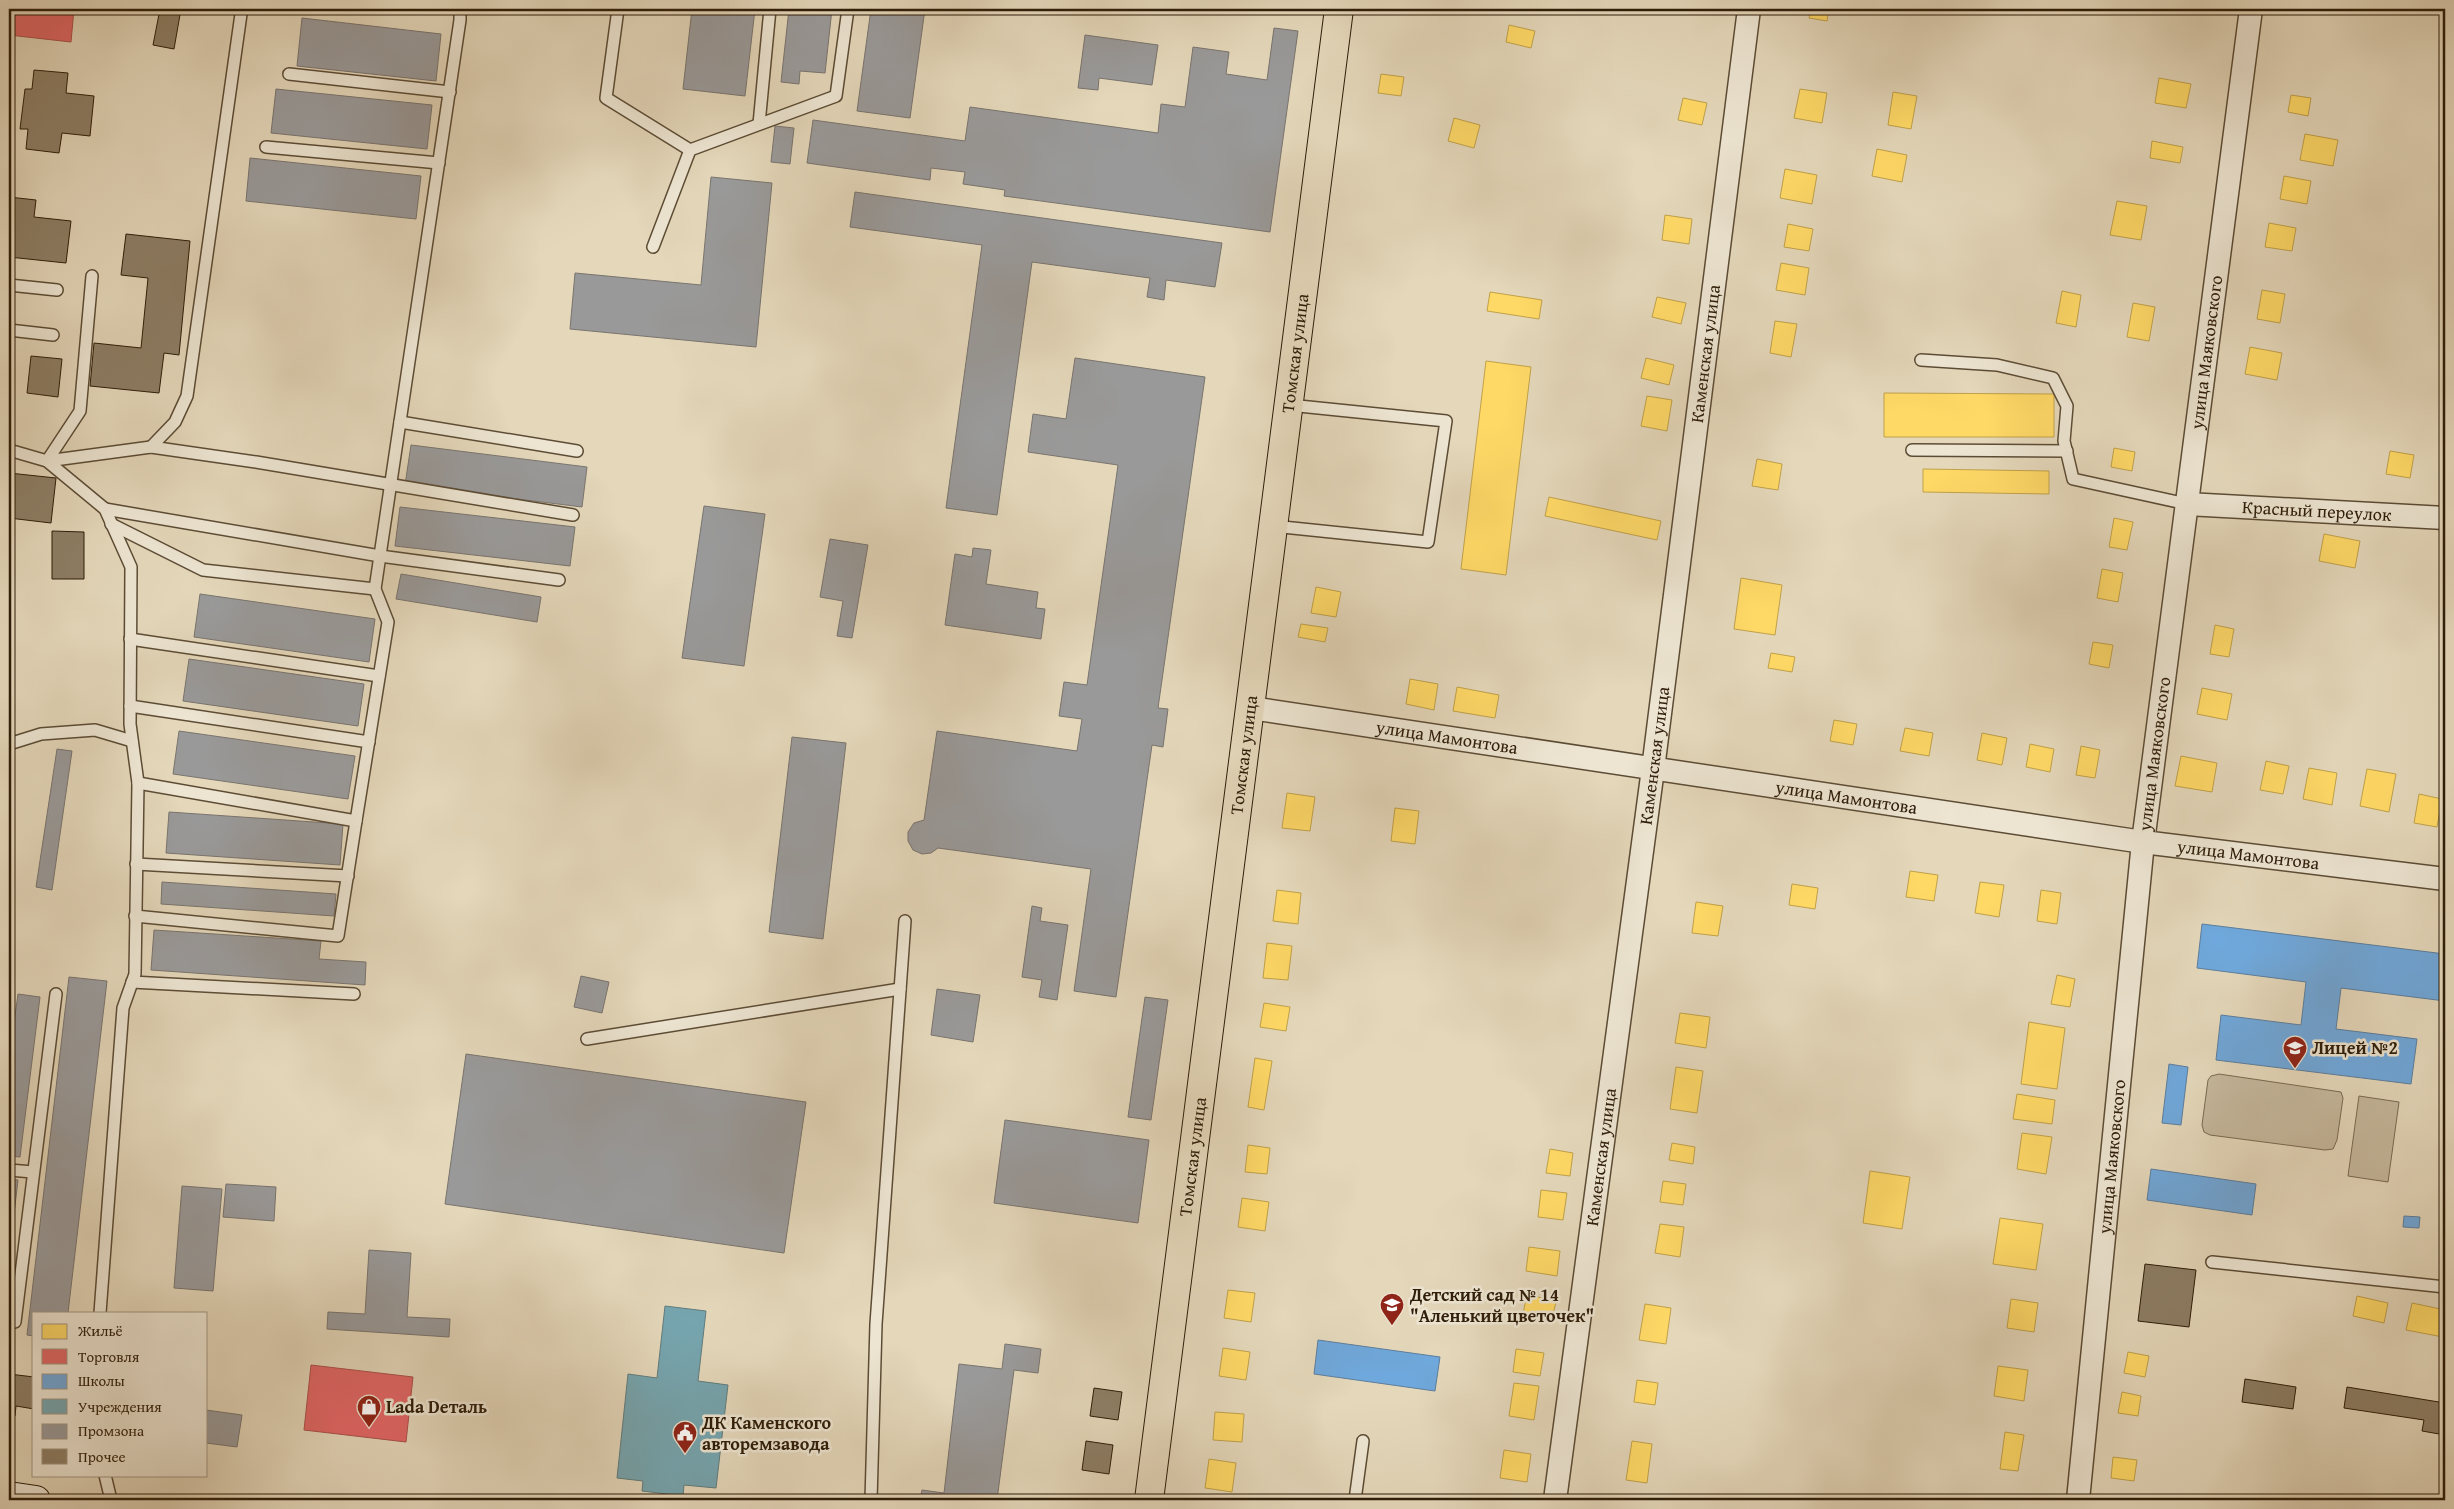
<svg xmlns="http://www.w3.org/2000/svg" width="2454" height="1509" font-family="'Gentium Book Plus',serif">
  <rect width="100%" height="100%" fill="#e4d7ba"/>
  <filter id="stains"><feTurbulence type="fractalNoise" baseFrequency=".004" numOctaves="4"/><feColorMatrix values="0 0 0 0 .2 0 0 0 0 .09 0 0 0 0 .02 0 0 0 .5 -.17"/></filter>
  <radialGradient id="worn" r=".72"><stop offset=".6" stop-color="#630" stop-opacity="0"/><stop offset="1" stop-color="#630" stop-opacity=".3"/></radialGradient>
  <!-- green -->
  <g fill="#c5b79c" stroke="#7a6a52">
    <polygon points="2219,1074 2341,1092 2343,1098 2337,1140 2333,1149 2325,1150 2210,1135 2204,1132 2202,1125 2208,1080 2211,1076"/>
    <polygon points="2359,1096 2399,1102 2388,1182 2348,1176"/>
  </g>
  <!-- homes -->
  <g fill="#ffd966" stroke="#c0a14a">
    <polygon points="1811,9 1829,9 1827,21 1809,18"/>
    <polygon points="1509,25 1535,31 1531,48 1506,42"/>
    <polygon points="1381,74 1404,77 1401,96 1378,93"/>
    <polygon points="2159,78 2191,84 2186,108 2155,103"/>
    <polygon points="1800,89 1827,93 1822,123 1794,118"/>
    <polygon points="1893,92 1917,96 1911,129 1888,125"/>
    <polygon points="2291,95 2311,98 2308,116 2288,112"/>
    <polygon points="1683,98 1707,103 1702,125 1678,120"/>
    <polygon points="1454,118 1480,125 1474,148 1448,141"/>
    <polygon points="2305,134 2338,140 2333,166 2300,160"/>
    <polygon points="2152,141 2183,147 2180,163 2150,158"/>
    <polygon points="1877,149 1907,155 1902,182 1872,176"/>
    <polygon points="1785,169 1817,175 1812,204 1780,198"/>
    <polygon points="2284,176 2311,181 2307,204 2280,199"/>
    <polygon points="2117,201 2147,206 2141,240 2110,235"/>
    <polygon points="1665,215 1692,219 1689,244 1662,240"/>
    <polygon points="2269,223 2296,228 2292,251 2265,247"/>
    <polygon points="1788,224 1813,229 1809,251 1784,247"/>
    <polygon points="1781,263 1809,268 1805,295 1776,290"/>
    <polygon points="2262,290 2285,294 2280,323 2257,319"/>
    <polygon points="2062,291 2081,295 2076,327 2056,323"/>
    <polygon points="1490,292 1542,300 1539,319 1487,311"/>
    <polygon points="1657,297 1686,303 1681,324 1652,317"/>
    <polygon points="2133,303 2155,307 2149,341 2127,337"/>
    <polygon points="1775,321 1797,324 1791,357 1770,353"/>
    <polygon points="2250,347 2282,353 2277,380 2245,374"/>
    <polygon points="1646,358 1674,365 1669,385 1641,378"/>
    <polygon points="1486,361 1531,367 1506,575 1461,569"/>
    <polygon points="1884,393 2054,394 2054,437 1884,437"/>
    <polygon points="1647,396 1672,400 1667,431 1641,426"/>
    <polygon points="2114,448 2135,452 2132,471 2111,467"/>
    <polygon points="2390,451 2414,455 2410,478 2386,474"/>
    <polygon points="1757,459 1782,464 1778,490 1752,486"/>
    <polygon points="1923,469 2049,471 2049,494 1923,492"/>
    <polygon points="1549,497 1661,521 1657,540 1545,516"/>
    <polygon points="2114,518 2133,522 2127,550 2109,547"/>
    <polygon points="2324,534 2360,541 2355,568 2319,561"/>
    <polygon points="2102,569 2123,573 2118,602 2097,598"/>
    <polygon points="1741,578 1782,585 1775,635 1734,629"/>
    <polygon points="1316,587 1341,592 1336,617 1311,613"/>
    <polygon points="1301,624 1328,628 1325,642 1298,637"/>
    <polygon points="2215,625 2234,629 2229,657 2210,654"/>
    <polygon points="2093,642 2113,645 2109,668 2089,664"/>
    <polygon points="1771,653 1795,657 1792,672 1768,668"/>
    <polygon points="1410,679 1438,684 1434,710 1406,704"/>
    <polygon points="1457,687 1499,695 1495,718 1453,711"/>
    <polygon points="2202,688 2232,694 2227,720 2197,714"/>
    <polygon points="1834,720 1857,724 1853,745 1830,741"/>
    <polygon points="1905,728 1933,733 1929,756 1900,751"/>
    <polygon points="1982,733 2007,738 2002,765 1977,760"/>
    <polygon points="2030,744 2054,749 2050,772 2026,767"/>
    <polygon points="2081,746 2100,750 2095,778 2076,775"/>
    <polygon points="2181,756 2217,763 2212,792 2175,786"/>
    <polygon points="2266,761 2289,766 2283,794 2260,790"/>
    <polygon points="2309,768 2337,773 2332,805 2303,799"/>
    <polygon points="2367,769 2396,774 2389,812 2360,806"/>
    <polygon points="1287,793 1315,797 1310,831 1282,828"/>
    <polygon points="2419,794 2442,799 2437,827 2414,823"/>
    <polygon points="1395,808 1419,811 1415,844 1391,841"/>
    <polygon points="1910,871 1938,875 1934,901 1906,897"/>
    <polygon points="1980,882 2004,885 1999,917 1975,913"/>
    <polygon points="1792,884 1818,888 1815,909 1789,905"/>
    <polygon points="1277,890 1301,893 1298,924 1273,921"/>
    <polygon points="2041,890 2061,893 2057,924 2037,921"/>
    <polygon points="1696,902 1723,906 1718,936 1692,933"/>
    <polygon points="1267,943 1292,946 1288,980 1263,978"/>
    <polygon points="2057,975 2075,979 2070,1007 2051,1004"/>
    <polygon points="1264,1003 1290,1007 1286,1031 1260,1027"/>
    <polygon points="1680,1013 1710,1017 1706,1048 1675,1043"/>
    <polygon points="2029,1022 2065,1028 2057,1089 2021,1084"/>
    <polygon points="1255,1058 1272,1061 1264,1110 1248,1107"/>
    <polygon points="1676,1067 1703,1071 1697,1113 1670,1109"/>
    <polygon points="2017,1094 2055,1100 2052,1124 2013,1119"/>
    <polygon points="2022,1133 2052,1137 2046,1174 2017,1169"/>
    <polygon points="1672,1143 1695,1147 1693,1164 1669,1160"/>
    <polygon points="1248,1145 1270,1148 1267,1174 1245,1172"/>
    <polygon points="1550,1149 1573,1153 1570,1176 1546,1173"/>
    <polygon points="1870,1171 1910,1177 1902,1229 1863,1223"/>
    <polygon points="1663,1181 1686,1184 1683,1205 1660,1202"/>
    <polygon points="1541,1190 1567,1193 1563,1220 1538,1217"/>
    <polygon points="1242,1198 1269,1202 1265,1231 1238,1227"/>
    <polygon points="2000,1218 2043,1224 2036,1270 1993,1264"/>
    <polygon points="1660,1224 1684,1227 1680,1257 1655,1253"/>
    <polygon points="1529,1247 1560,1251 1557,1276 1526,1271"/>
    <polygon points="1228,1290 1255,1293 1251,1322 1224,1318"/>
    <polygon points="1527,1294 1556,1302 1551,1322 1523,1314"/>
    <polygon points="2357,1296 2388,1303 2384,1323 2353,1316"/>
    <polygon points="2011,1299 2038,1303 2034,1332 2007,1328"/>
    <polygon points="2412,1303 2445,1310 2443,1337 2406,1330"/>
    <polygon points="1645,1304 1671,1308 1666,1344 1639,1340"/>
    <polygon points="1223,1348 1250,1352 1246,1380 1219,1376"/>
    <polygon points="1516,1349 1544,1353 1540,1376 1513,1372"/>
    <polygon points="2128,1352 2149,1356 2145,1377 2124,1373"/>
    <polygon points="1998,1366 2028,1370 2024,1401 1994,1396"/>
    <polygon points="1637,1380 1658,1383 1655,1405 1634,1402"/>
    <polygon points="1514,1383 1539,1386 1534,1420 1509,1416"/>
    <polygon points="2122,1392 2141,1396 2138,1416 2118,1413"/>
    <polygon points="1215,1412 1244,1414 1242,1442 1213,1440"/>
    <polygon points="2005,1432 2024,1435 2018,1471 2000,1469"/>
    <polygon points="1632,1441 1652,1444 1647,1483 1626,1480"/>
    <polygon points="1504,1450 1531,1454 1527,1482 1500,1478"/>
    <polygon points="2113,1457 2137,1460 2134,1481 2111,1478"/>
    <polygon points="1209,1459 1236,1463 1232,1492 1205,1488"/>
    <polygon points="1988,1497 2012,1500 1988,1500"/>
  </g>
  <!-- shops -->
  <g fill="#e06666" stroke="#ab504a">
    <polygon points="11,9 74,9 71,42 9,35"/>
    <polygon points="311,1365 413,1377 406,1442 304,1430"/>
  </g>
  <!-- schools -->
  <g fill="#6fa8dc" stroke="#5c7e9d">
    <polygon points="2202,924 2445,954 2445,1001 2341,988 2336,1029 2417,1039 2411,1084 2216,1060 2221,1015 2301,1025 2306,982 2197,968"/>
    <polygon points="2169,1064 2188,1067 2181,1125 2162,1123"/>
    <polygon points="2151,1169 2256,1184 2252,1215 2147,1200"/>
    <polygon points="2404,1216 2420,1217 2419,1228 2403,1227"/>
    <polygon points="1318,1340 1440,1357 1435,1391 1314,1374"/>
  </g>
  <!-- public -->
  <polygon fill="#76a5af" stroke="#607c7d" points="665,1306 706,1311 698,1381 728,1385 716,1488 684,1485 683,1496 642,1491 643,1481 617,1478 628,1374 657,1378"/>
  <!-- industry -->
  <g fill="#999" stroke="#79746e">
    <polygon points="692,9 755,9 745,96 683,89"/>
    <polygon points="789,9 832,9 825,73 800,71 799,84 781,82"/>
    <polygon points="871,9 925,9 910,118 857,111"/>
    <polygon points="1143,9 1178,9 1177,13"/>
    <polygon points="302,18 441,34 436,81 297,66"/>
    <polygon points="1274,28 1298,31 1270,232 1004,196 1005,190 963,184 965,172 931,168 930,180 807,163 813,120 965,141 970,107 1158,133 1161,104 1185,107 1193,47 1229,52 1226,74 1267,80"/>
    <polygon points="1085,35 1158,45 1152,85 1099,78 1098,90 1078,88"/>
    <polygon points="276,89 432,105 427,149 271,133"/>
    <polygon points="775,126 794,128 790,164 771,162"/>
    <polygon points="250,158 421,176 416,219 246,201"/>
    <polygon points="711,177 772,183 756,347 570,329 575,273 701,285"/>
    <polygon points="855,192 1222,243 1215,287 1166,280 1164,300 1147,297 1150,278 1032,262 997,515 946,508 982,245 850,227"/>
    <polygon points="1075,358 1205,377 1158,708 1168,709 1163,747 1152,745 1116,997 1074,991 1091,869 938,848 931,853 922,854 913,850 908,841 908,832 914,823 924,820 937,731 1077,751 1082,719 1059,716 1064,682 1087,685 1118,465 1028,452 1033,414 1066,419"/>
    <polygon points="411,445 587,467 582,507 405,485"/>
    <polygon points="704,506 765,514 744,666 682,658"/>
    <polygon points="400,507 575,527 570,566 395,546"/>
    <polygon points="830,539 868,545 852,638 837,636 843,601 820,597"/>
    <polygon points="973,548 991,550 986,584 1038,592 1036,608 1045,609 1041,639 945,625 955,554 972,557"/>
    <polygon points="401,574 541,597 537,622 396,599"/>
    <polygon points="200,594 375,619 369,662 194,637"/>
    <polygon points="189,659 364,684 358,726 183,701"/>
    <polygon points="179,731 355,756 348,799 173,774"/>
    <polygon points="792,737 846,743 823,939 769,932"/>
    <polygon points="57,749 72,751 52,890 36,887"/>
    <polygon points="169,812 343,824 340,865 166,853"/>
    <polygon points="162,882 336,894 334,916 161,904"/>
    <polygon points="1032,906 1042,908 1040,921 1068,925 1057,1000 1039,997 1042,980 1022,977"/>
    <polygon points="154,930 321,941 319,959 366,962 365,985 151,970"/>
    <polygon points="581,976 609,982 602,1013 574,1007"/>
    <polygon points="69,977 107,981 68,1313 34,1313 34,1336 27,1335"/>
    <polygon points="937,989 980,995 973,1042 931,1035"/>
    <polygon points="18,994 40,997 20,1157 9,1156 9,1060"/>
    <polygon points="1145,997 1168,1000 1151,1120 1128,1117"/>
    <polygon points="466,1054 806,1102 784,1253 445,1204"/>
    <polygon points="1005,1120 1149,1140 1138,1223 994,1203"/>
    <polygon points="9,1179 18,1180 9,1257"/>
    <polygon points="226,1184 276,1187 274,1221 223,1217"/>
    <polygon points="182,1186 222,1189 213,1291 174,1288"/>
    <polygon points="369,1250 411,1253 407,1317 450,1319 449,1337 327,1329 328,1312 365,1314"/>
    <polygon points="1005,1344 1041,1349 1038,1373 1014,1370 997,1500 920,1500 922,1490 944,1493 959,1364 1002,1369"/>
    <polygon points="206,1410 242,1415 237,1447 206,1443"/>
  </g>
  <!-- building -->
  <g fill="#8d7e65" stroke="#2e1d09">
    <polygon points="160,9 181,9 174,49 153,45"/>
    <polygon points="34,70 68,73 66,93 94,96 90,136 62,133 59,153 26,149 28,129 20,129 25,89 32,89"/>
    <polygon points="9,197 36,200 34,217 71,221 66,263 9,257"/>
    <polygon points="126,234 190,241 179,355 164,353 159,393 90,386 94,343 141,348 148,278 121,275"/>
    <polygon points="31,356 62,359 58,397 27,393"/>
    <polygon points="9,473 56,478 51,523 9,518"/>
    <polygon points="52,531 84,532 84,579 52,579"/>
    <polygon points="2145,1264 2196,1270 2189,1327 2138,1321"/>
    <polygon points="9,1374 34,1377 34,1409 16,1406 15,1416 9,1416"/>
    <polygon points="2245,1379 2296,1387 2293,1409 2242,1402"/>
    <polygon points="2347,1387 2445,1403 2445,1435 2422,1431 2424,1420 2344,1408"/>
    <polygon points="1094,1388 1122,1392 1118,1420 1090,1416"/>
    <polygon points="1086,1441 1113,1445 1109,1474 1082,1470"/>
  </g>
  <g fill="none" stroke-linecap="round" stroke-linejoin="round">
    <defs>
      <g id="lane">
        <polyline points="618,9 606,98 690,150"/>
        <polyline points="289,74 450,92"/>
        <polyline points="759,124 770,9"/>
        <polyline points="266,147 439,163"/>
        <polyline points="653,247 690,150 836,96 848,9"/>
        <polyline points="9,285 57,290"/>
        <polyline points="9,330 53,335"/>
        <polyline points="1921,360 1997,365 2053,378 2067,406 2064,441 2073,479 2187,504"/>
        <polyline points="400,422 577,451"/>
        <polyline points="151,447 175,422 187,396 241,14 239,9"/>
        <polyline points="9,450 47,461 105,509 131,567 130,724 138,783 135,974 123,1008 100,1313"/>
        <polyline points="1912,450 2067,451"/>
        <polyline points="47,461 151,447 256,462 573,515"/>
        <polyline points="47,461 80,411 92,276"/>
        <polyline points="105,509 380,556 559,580"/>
        <polyline points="111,524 203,570 375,589"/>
        <polyline points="1273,526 1428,542 1446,421 1289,405"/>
        <polyline points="130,639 379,676"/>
        <polyline points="130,706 369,742"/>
        <polyline points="9,744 41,734 95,730 132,741"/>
        <polyline points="138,783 356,821 388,622 375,589 460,20 460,9"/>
        <polyline points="136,864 348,876"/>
        <polyline points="135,916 338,936 356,821"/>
        <polyline points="132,982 354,994"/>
        <polyline points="587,1039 900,989"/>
        <polyline points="9,1170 33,1172"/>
        <polyline points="2212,1262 2445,1287"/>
        <polyline points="15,1322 56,994"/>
        <polyline points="105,1475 111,1500"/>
        <polyline points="871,1500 876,1324 905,921"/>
        <polyline points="1355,1500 1363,1441"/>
      </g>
      <g id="street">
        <path id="s1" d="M2187,504L2445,518"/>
        <path id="s2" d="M1251,708L2143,842L2445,879"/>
        <path id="s3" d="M1555,1500L1653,769L1749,9"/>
        <path id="s4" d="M2078,1500L2143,842L2251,9"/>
      </g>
      <polyline id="secondary" points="9,1496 36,1500"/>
      <g id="primary">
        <path id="s5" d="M1149,1500L1339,9"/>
      </g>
    </defs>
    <!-- lane casing -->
    <use href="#lane" stroke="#5c4c35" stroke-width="14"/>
    <!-- street casing -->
    <use href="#street" stroke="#5c4c35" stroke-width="25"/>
    <!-- secondary casing -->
    <use href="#secondary" stroke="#2e1d09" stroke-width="30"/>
    <!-- primary casing -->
    <use href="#primary" stroke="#2e1d09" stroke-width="30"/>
    <!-- lane -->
    <use href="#lane" stroke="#ede5d2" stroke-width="11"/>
    <!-- street -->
    <use href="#street" stroke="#ede5d2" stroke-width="22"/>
    <!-- secondary -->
    <use href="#secondary" stroke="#ede5d2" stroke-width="28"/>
    <!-- primary -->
    <use href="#primary" stroke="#e4d7ba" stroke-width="28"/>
  </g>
  <!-- icons -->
  <defs>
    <symbol id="school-pin" viewBox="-11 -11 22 30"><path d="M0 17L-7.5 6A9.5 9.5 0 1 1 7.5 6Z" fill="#8f2418" stroke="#ede5d2"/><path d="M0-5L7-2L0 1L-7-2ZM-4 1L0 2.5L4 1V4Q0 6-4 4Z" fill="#fff"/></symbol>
    <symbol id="shop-pin" viewBox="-11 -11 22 30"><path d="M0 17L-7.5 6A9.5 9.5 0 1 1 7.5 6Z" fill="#8f2418" stroke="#ede5d2"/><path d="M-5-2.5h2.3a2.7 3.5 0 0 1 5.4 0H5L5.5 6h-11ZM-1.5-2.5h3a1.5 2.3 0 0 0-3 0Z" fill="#fff"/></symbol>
    <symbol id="civic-pin" viewBox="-11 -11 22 30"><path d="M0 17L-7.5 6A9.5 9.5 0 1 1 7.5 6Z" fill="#8f2418" stroke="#ede5d2"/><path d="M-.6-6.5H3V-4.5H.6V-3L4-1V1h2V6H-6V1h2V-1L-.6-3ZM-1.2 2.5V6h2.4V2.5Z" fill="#fff"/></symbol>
  </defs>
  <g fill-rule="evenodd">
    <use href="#school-pin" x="2281" y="1034" width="28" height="38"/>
    <use href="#school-pin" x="1378" y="1291" width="28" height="38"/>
    <use href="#shop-pin" x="355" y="1393" width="28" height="38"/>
    <use href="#civic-pin" x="671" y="1419" width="28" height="38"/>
  </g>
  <g text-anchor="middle" stroke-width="5" stroke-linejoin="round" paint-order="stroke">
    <!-- street labels -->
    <g font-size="18" fill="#2e1d09" stroke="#ede5d2">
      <text dy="6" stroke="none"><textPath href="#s4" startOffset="1155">улица Маяковского</textPath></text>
      <text dy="6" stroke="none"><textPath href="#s5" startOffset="1156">Томская улица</textPath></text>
      <text dy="6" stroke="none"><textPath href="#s3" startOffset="1156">Каменская улица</textPath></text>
      <text dy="6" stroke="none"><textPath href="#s1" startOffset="130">Красный переулок</textPath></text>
      <text dy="6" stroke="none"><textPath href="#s2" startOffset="198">улица Мамонтова</textPath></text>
      <text dy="6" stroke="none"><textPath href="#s4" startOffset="750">улица Маяковского</textPath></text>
      <text dy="6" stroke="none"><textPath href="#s5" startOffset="751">Томская улица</textPath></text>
      <text dy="6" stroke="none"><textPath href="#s3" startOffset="751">Каменская улица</textPath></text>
      <text dy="6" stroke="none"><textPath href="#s2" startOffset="602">улица Мамонтова</textPath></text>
      <text dy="6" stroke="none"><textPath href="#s2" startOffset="1008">улица Мамонтова</textPath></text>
      <text dy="6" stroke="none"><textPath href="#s5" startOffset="346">Томская улица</textPath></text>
      <text dy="6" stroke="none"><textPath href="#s3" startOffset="346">Каменская улица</textPath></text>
      <text dy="6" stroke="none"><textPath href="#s4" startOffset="345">улица Маяковского</textPath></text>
    </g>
    <!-- poi labels -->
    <g font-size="18" font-weight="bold" fill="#2e1d09" stroke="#ede5d2" text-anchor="start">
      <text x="2312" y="1054">Лицей №2</text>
      <text x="1410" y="1301">Детский сад № 14<tspan x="1410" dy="21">"Аленький цветочек"</tspan></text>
      <text x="386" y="1413">Lada Dеталь</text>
      <text x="702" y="1429">ДК Каменского<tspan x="702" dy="21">авторемзавода</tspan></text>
    </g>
  </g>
  <!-- margin -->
  <rect width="2454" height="1509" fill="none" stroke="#e4d7ba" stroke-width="30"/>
  <rect x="10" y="10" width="2434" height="1489" fill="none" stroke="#2e1d09" stroke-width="2.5"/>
  <rect x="15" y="15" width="2424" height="1479" fill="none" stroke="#2e1d09"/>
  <!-- legend -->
  <rect x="32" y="1312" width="175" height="165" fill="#ede5d2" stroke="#a19582"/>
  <rect x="42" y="1324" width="25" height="15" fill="#ffd966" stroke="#a19582"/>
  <text x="78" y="1336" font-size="15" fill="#2e1d09">Жильё</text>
  <rect x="42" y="1349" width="25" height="15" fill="#e06666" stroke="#a19582"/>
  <text x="78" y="1362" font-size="15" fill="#2e1d09">Торговля</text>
  <rect x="42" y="1374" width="25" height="15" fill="#6fa8dc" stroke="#a19582"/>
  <text x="78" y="1386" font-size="15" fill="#2e1d09">Школы</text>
  <rect x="42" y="1399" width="25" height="15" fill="#76a5af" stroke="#a19582"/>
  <text x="78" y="1412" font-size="15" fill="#2e1d09">Учреждения</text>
  <rect x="42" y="1424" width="25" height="15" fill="#999999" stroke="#a19582"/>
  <text x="78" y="1436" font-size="15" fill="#2e1d09">Промзона</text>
  <rect x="42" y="1449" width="25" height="15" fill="#8d7e65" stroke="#a19582"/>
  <text x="78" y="1462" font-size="15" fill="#2e1d09">Прочее</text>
  <rect width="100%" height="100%" filter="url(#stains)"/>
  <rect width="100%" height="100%" fill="url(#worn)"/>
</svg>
